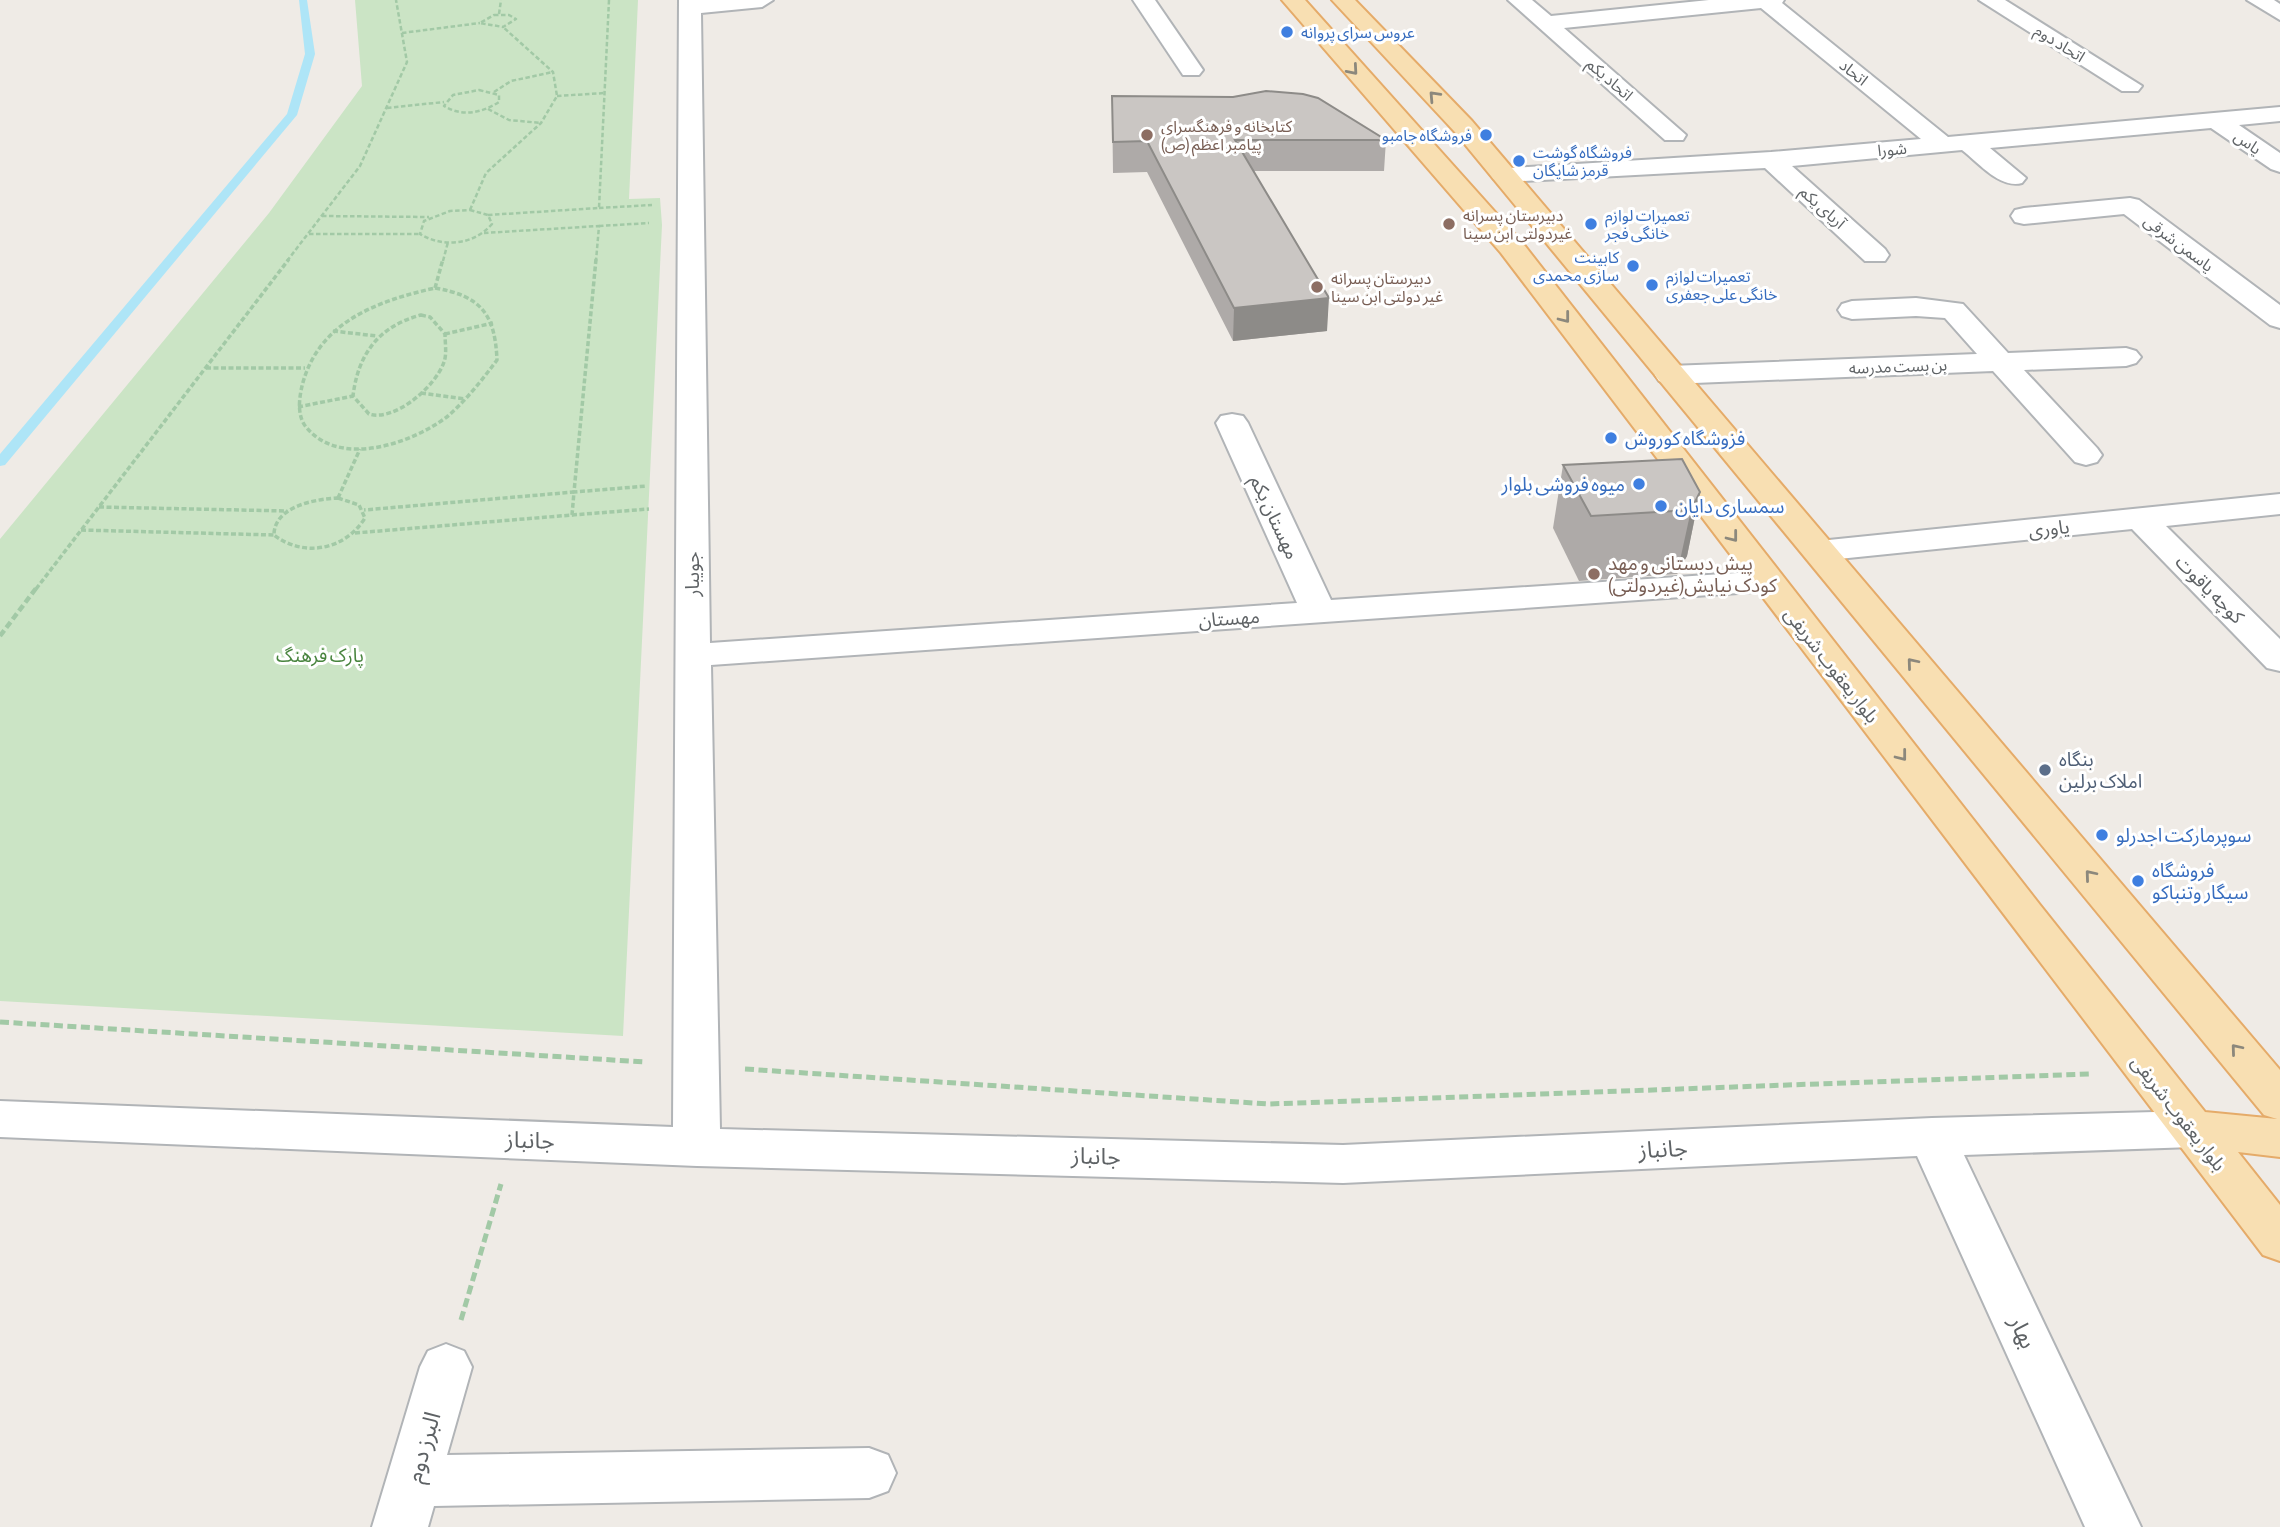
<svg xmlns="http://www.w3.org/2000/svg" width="2280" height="1527" font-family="'Asap Condensed','Noto Sans Arabic',sans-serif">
  <rect width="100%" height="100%" fill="#efebe6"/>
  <!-- green -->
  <polygon fill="#cbe4c5" points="355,0 638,0 629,199 660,198 662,225 623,1036 0,1001 0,539 269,213 362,86"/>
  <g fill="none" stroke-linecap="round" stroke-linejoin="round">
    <!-- stream -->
    <polygon fill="#aee5f7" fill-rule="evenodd" points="299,0 307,0 315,54 297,115 5,465 0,466 0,454 287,114 305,54"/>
    <defs>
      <g id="minor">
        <polygon points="679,0 773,0 762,7 701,13 710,643 1297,603 1216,423 1221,416 1232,414 1243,416 1248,423 1331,600 1767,571 1779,574 1784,581 1779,588 1767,591 711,665 720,1129 1343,1145 1932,1118 2193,1111 2209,1116 2216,1129 2209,1142 2193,1147 1964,1155 2141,1527 2085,1527 1917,1156 1343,1183 697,1166 0,1137 0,1101 673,1127"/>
        <polygon points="1133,0 1155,0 1203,70 1199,75 1183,75"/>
        <path d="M1508,0H1532L1551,16L1709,0H1784L1782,3L1948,137L2280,107V121L2239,125L2280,153V172L2271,169L2211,128L1990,148L2026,178L2022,183C2000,189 1979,163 1962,150L1792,166L1885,249L1889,255L1885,261H1865L1765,168L1503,182L1494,179L1490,174L1494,169L1771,152L1921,139L1761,8L1564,28L1686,135L1683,140H1665Z"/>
        <polygon points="1979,0 2005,0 2142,86 2138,91 2122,91"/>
        <polygon points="2247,0 2274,0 2280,4 2280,20"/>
        <polygon points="2130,198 2139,200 2280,305 2280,328 2270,325 2124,214 2024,224 2015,222 2011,216 2015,210 2024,208"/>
        <polygon points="1916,298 1963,304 2008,353 2126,348 2136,351 2141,357 2136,363 2126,366 2024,370 2097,448 2102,455 2097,462 2086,465 2075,462 1993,371 1670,384 1659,381 1655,375 1659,369 1670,366 1977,354 1945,318 1916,316 1852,319 1842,316 1838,310 1842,304 1852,301"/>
        <polygon points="2280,494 2280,514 2166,526 2280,639 2280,671 2267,668 2132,529 1819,561 1807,558 1802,551 1807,544 1819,541"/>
        <polygon points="446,1344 464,1351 472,1367 447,1455 869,1448 888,1455 896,1473 888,1491 869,1498 434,1506 428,1527 372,1527 420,1367 428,1351"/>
      </g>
      <polygon id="major" points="1282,0 1305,0 1521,241 2040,905 2205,1112 2277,1119 2264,1115 1454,131 1332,0 1355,0 1472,121 2280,1070 2280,1157 2238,1152 2280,1205 2280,1261 2263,1255 1501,253"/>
    </defs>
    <!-- minor casing -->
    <use href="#minor" stroke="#b1b4b7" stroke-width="4"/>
    <!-- major casing -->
    <use href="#major" stroke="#e5ab69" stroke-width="4"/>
    <!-- path-far3 -->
    <g stroke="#a2c9a6" stroke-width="2.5" stroke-dasharray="4.5 2.5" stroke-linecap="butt">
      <polyline points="499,14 501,0"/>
      <polygon points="494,15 509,15 516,19 503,27 480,23"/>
      <polyline points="402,33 480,23"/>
      <path d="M479,90L499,95V102C482,113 462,117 444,106L453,95Z"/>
      <polyline points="494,92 511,81 553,72"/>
      <polyline points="557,96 605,93"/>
      <polyline points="387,108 444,102"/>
      <polyline points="488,109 509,120 541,123"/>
      <polyline points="599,208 652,205"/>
      <polyline points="470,210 486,173 541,123 557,96 553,72 503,27"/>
      <path d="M470,210L488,215L492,224C474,245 443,248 420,234L424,221L450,211Z"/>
      <polyline points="488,215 599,208 609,0"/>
      <polyline points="322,216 429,217"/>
      <polyline points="599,226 649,223"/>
      <polyline points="484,233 599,226 596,261"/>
      <polyline points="309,234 420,234"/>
      <polyline points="287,261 360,166 407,62 396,0"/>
      <polyline points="443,261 448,242"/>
    </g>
    <!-- path-far2 -->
    <g stroke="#a2c9a6" stroke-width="3.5" stroke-dasharray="5 2.5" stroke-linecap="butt">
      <polyline points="596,259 574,492 647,486"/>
      <path d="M435,288C481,296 495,314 497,360L491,368C478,385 464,402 448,416C413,443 340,469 306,427C297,416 299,399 302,386C318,322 377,301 435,288Z"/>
      <polyline points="435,288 443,259"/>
      <path d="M421,315L430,317L445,334C445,343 447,354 444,362C436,386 395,422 369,414L353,396C358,354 379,326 421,315Z"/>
      <polyline points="333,331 377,336"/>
      <polyline points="445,334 493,323"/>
      <polyline points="206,368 305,368"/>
      <polyline points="421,393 465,399"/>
      <polyline points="298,407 353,396"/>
      <path d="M338,498L359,505L365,518C345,550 304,558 274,535C274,506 316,499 338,498Z"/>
      <polyline points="338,498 360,449"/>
      <polyline points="99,507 287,511"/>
      <polyline points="572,515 649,509"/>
      <polyline points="81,530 274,535"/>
      <polyline points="355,533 572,515 574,492 364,510"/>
      <polyline points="36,589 289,259"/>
    </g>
    <!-- path-far1 -->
    <polyline stroke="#a2c9a6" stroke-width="4.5" stroke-dasharray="7 3.5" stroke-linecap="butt" points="0,636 37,587"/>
    <!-- path -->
    <g stroke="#a2c9a6" stroke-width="5" stroke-dasharray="9 4.5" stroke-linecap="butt">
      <polyline points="0,1022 645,1062"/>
      <polyline points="745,1069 1269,1104 2089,1074"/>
      <polyline points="461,1320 501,1184"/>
    </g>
    <!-- minor -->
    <use href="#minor" fill="#fff" fill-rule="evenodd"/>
    <!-- major -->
    <use href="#major" fill="#f8dfb2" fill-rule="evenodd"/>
  </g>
  <!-- wall -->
  <g fill="#aeaaa8">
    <polygon points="1112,96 1386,140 1384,171 1254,171 1327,331 1233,341 1147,172 1113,173"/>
    <polygon points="1563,465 1700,492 1687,556 1677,574 1579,581 1553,528"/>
  </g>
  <!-- shaded-wall -->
  <g fill="#8d8b88">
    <polygon points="1329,298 1327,331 1233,341 1234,308"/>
    <polygon points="1700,492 1687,556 1677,574 1691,510"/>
  </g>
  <!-- building -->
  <g fill="#cac6c3" stroke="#8d8b88" stroke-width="2">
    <polygon points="1266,91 1303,94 1318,98 1386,140 1235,140 1329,298 1234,308 1147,141 1113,142 1112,96 1233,97"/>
    <polygon points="1682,459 1700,492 1691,510 1591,516 1563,465"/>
  </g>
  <!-- one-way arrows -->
  <defs><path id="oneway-chevron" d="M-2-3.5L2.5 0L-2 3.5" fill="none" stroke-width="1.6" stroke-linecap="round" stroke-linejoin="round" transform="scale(1.75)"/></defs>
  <g stroke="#8c887c">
    <use href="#oneway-chevron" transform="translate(1353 70) rotate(49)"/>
    <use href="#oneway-chevron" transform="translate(1434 96) rotate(-133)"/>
    <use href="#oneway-chevron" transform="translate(1565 318) rotate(52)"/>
    <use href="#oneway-chevron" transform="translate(1733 537) rotate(52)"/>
    <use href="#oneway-chevron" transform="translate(1912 663) rotate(-130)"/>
    <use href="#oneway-chevron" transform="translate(1902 756) rotate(52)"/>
    <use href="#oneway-chevron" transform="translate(2090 875) rotate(-130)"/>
    <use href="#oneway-chevron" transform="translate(2236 1049) rotate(-130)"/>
  </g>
  <!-- markers -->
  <g fill="#3f7fe0" stroke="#fff" stroke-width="2.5">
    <circle cx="1287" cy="32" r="7"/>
    <circle cx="1486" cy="135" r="7"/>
    <circle cx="1519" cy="161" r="7"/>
    <circle cx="1591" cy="224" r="7"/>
    <circle cx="1633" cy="266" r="7"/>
    <circle cx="1652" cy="285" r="7"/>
    <circle cx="1611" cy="438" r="7"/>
    <circle cx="1639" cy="484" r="7"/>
    <circle cx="1661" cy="506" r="7"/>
    <circle cx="2102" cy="835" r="7"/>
    <circle cx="2138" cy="881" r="7"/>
  </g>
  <g fill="#8d6e63" stroke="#fff" stroke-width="2.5">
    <circle cx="1147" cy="135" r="7"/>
    <circle cx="1449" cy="224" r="7"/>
    <circle cx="1317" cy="287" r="7"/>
    <circle cx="1594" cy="574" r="7"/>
  </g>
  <circle fill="#5c6f8a" stroke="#fff" stroke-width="2.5" cx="2045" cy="770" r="7"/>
  <g text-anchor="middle" stroke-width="6" stroke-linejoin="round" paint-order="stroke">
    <!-- far-shop labels -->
    <g font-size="16" fill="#366cbe" stroke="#fff" text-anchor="start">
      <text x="1301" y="38">عروس سرای پروانه</text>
      <text x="1472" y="141" text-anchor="end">فروشگاه جامبو</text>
      <text x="1533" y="158">فروشگاه گوشت<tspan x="1533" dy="18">قرمز شایگان</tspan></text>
      <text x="1605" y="221">تعمیرات لوازم<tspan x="1605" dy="18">خانگی فجر</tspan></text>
      <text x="1619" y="263" text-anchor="end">کابینت<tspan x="1619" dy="18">سازی محمدی</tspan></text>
      <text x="1666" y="282">تعمیرات لوازم<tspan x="1666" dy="18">خانگی علی جعفری</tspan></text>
    </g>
    <!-- far-street labels -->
    <g font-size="16" fill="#5e6265" stroke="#fff">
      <text transform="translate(2060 43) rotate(32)" y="6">اتحاد دوم</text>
      <text transform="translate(1854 72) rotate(39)" y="6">اتحاد</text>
      <text transform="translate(1610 79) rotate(41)" y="6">اتحاد یکم</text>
      <text transform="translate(2248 142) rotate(35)" y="6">یاس</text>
      <text transform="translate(1892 149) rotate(-5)" y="6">شورا</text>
      <text transform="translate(1823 207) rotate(42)" y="6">آریای یکم</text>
      <text transform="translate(2179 243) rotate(37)" y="6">یاسمن شرقی</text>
      <text transform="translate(1898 366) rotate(-2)" y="6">بن بست مدرسه</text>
    </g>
    <!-- far-education labels -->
    <g font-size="16" fill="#785e54" stroke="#fff" text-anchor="start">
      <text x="1161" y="132">کتابخانه و فرهنگسرای<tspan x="1161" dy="18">پیامبر اعظم (ص)</tspan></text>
      <text x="1463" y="221">دبیرستان پسرانه<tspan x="1463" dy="18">غیردولتی ابن سینا</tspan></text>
      <text x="1331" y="284">دبیرستان پسرانه<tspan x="1331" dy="18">غیر دولتی ابن سینا</tspan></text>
    </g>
    <!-- shop labels -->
    <g font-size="19" fill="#366cbe" stroke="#fff" text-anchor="start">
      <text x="1625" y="445">فزوشگاه کوروش</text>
      <text x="1625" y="491" text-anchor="end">میوه فروشی بلوار</text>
      <text x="1675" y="513">سمساری دایان</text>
      <text x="2116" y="842">سوپرمارکت اجدرلو</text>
      <text x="2152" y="877">فروشگاه<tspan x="2152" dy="22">سیگار وتنباکو</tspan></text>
    </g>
    <!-- street labels -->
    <g font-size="19" fill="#5e6265" stroke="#fff">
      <text transform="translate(1275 517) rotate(65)" y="7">مهستان یکم</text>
      <text transform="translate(2049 528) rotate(-6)" y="7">یاوری</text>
      <text transform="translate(692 574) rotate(-90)" y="7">جویبار</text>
      <text transform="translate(2210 589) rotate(45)" y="7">کوچه یاقوت</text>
      <text transform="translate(1229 618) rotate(-4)" y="7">مهستان</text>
      <text transform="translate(1832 665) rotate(52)" y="7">بلوار یعقوب شریفی</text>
      <text transform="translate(2179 1113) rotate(52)" y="7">بلوار یعقوب شریفی</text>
    </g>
    <!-- education labels -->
    <g font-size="19" fill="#785e54" stroke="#fff" text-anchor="start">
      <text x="1608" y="570">پیش دبستانی و مهد<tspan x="1608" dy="22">کودک نیایش(غیردولتی)</tspan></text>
    </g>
    <!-- park labels -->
    <g font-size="19" fill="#48843e" stroke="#fff">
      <text x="320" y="662">پارک فرهنگ</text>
    </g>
    <!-- service labels -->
    <g font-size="19" fill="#4e5e75" stroke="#fff" text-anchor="start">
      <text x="2059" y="766">بنگاه<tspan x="2059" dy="22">املاک برلین</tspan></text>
    </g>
    <!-- near-street labels -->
    <g font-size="23" fill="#5e6265" stroke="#fff">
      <text transform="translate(530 1140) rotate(2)" y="8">جانباز</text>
      <text transform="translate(1663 1149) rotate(-3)" y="8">جانباز</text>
      <text transform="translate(1096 1156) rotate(2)" y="8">جانباز</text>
      <text transform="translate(2023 1332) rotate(65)" y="8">بهار</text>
      <text transform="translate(423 1447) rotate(-74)" y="8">البرز دوم</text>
    </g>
  </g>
</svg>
